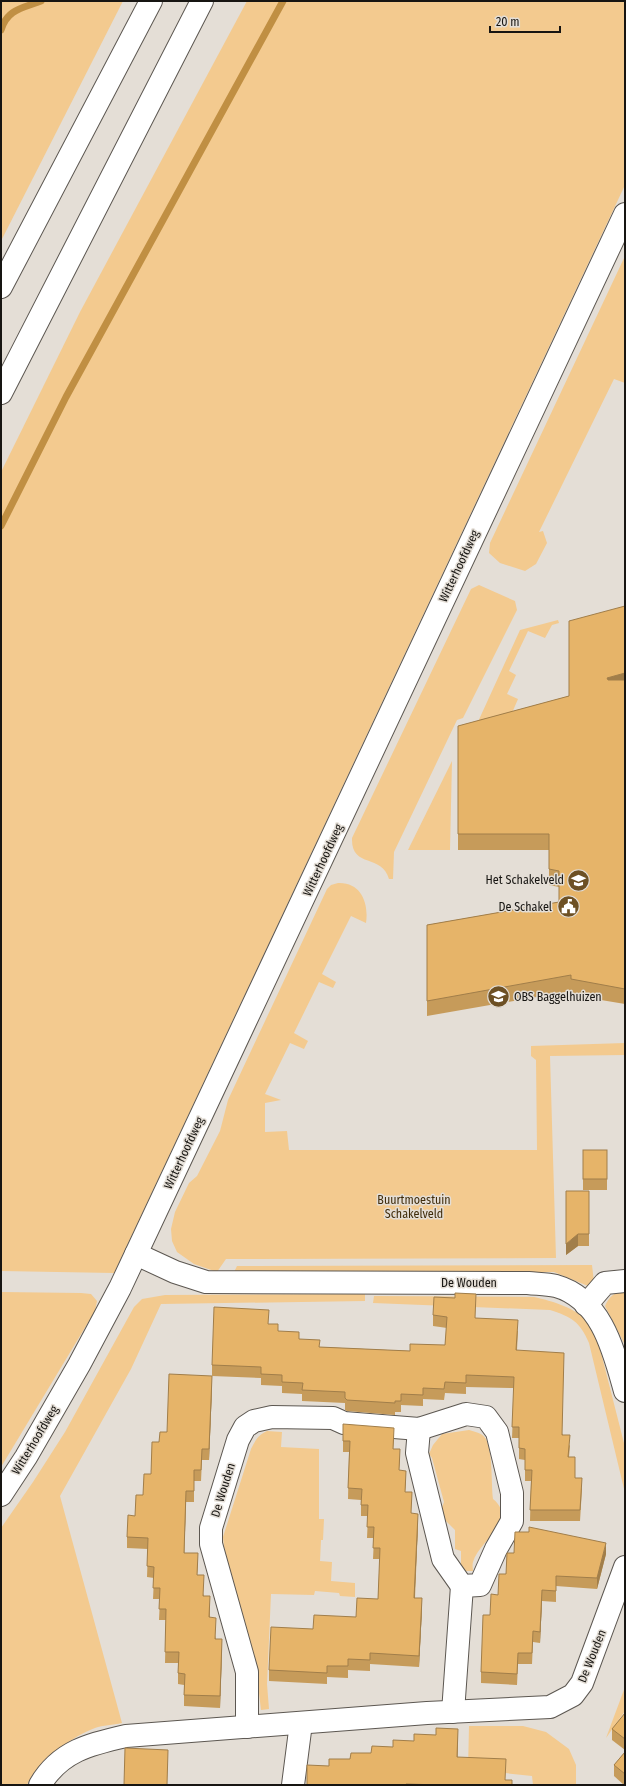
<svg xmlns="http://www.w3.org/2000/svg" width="626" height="1786" font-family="'Fira Sans Condensed',sans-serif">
  <rect width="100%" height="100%" fill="#e4ded6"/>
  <!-- green -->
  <g fill="#f3ca8f">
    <polygon points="1,1 123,1 1,241"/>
    <polygon points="247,1 625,1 625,185 114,1273 1,1271 1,472 80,312"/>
    <polygon points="625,256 625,383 614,379 539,532 543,531 547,543 536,564 525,571 500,563 489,553 490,543"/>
    <path d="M479,585L515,601L517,610L463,718L457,720L394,852L393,879H389C382,853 351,869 352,838L471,589Z"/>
    <polygon points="558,620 559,623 552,625 545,638 528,631 509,671 516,675 507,694 518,699 506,727 471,737 520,630"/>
    <polygon points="452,761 450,850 408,850"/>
    <path d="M338,883C361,882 369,903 366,923L351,916L322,974L336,982L333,988L319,982L294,1033L308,1041L304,1049L290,1043L265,1094L281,1100L265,1103V1132L287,1131L289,1150H537L536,1060L531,1056V1046L625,1043V1055L550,1056L556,1258L226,1259L217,1272L194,1264L177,1252L172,1241L171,1229L175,1212L189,1183L197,1176L220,1131L228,1100L327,889L331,885Z"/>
    <polygon points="592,1265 594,1282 588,1286 554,1272 234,1272 237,1266"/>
    <path d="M625,1291V1345L605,1306C609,1297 614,1292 625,1291Z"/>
    <polygon points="1,1292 81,1293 91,1294 97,1301 95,1311 1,1467"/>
    <path d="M365,1294V1301L161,1304L131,1369L60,1496L122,1723C113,1725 103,1725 95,1728C71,1737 37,1762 27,1785H1V1528L33,1482L65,1432L134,1307L142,1299L165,1295Z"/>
    <path d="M374,1296L534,1297C552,1301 577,1308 589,1323C592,1327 594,1333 597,1337L625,1447V1493L589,1343C580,1322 572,1317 550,1310L373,1303Z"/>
    <path d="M469,1430C476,1432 482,1433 486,1439C493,1453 491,1483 493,1499C519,1520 478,1542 473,1562C472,1565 473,1569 473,1571H461V1551L455,1549V1530L444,1519L441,1510L444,1502L432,1458L429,1454L433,1445L442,1434Z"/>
    <path d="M267,1431L282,1432L281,1447L319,1449V1519H324L323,1540H321L320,1561L332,1562L331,1581L355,1583V1597L340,1596L339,1593L315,1591L314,1595L271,1594L267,1684L269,1709L261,1710L257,1676L250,1643L225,1556L223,1537L251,1449C255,1441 258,1435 267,1431Z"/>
    <polygon points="625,1687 625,1711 606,1738"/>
    <polygon points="469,1726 523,1726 546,1732 569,1749 576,1765 576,1785 533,1785 532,1776 468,1769"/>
  </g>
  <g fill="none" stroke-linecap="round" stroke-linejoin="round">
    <!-- stream -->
    <g stroke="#c08f43" stroke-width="7">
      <path d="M1,30C7,9 23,8 41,1"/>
      <polyline points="1,526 66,397 283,1"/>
    </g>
    <defs>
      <g id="street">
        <polyline points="586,1305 605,1283 625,1281"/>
        <polyline points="419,1429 417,1453 443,1559 462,1586"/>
        <polyline points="247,1727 247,1672 211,1544 211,1528 238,1440 245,1427 254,1421 272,1417 333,1418 344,1423 419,1429 466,1414 486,1417 497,1432 512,1493 512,1521 496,1549 480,1585 462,1586 453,1712"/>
        <polyline points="293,1785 301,1723"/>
      </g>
      <g id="secondary">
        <path d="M136,1254L175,1272L206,1282L528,1283C537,1284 547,1284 556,1286C602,1299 614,1352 625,1391"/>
        <polyline points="1,1495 26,1457 79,1365 120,1288 625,214"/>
        <path d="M40,1785C60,1751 90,1744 126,1736L427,1713L550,1707L573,1695L582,1683L625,1567"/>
      </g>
      <g id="highway">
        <polyline points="1,287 151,1"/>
        <polyline points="1,393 202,1"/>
      </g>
    </defs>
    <!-- street casing -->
    <use href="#street" stroke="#5c5751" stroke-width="24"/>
    <!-- secondary casing -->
    <use href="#secondary" stroke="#5c5751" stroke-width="24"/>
    <!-- highway casing -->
    <use href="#highway" stroke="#5c5751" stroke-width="24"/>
    <!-- street -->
    <use href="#street" stroke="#fff" stroke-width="22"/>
    <!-- secondary -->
    <use href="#secondary" stroke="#fff" stroke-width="22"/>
    <!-- highway -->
    <use href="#highway" stroke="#fff" stroke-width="22"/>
  </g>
  <!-- wall -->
  <g fill="#c69b5a">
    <polygon points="625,606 625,1004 571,995 571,991 427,1016 427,925 559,902 559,887 549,885 549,850 458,850 458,726 569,696"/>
    <rect x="583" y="1150" width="24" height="40"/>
    <polygon points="589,1191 589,1246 578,1246 566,1255"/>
    <polygon points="433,1315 476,1318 518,1331 517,1350 563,1435 570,1446 569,1457 575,1478 582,1489 580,1521 530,1521 531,1481 525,1481 525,1460 519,1459 519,1438 512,1438 514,1388 466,1387 466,1394 445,1393 444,1400 423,1399 423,1406 401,1405 401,1412 395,1412 395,1415 347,1411 345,1410 345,1403 302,1401 302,1394 282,1393 282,1386 261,1385 261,1378 212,1376 212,1365 269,1324 278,1331 320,1347 410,1351 445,1345 447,1328 433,1326"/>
    <polygon points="212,1388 209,1460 202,1460 201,1481 194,1481 194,1502 186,1502 184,1553 198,1564 197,1575 204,1596 210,1607 210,1617 216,1639 222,1650 220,1708 184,1706 184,1685 178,1684 178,1663 165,1663 166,1620 159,1620 160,1599 153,1599 154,1578 147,1577 148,1549 127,1548 127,1537 167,1432"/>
    <polygon points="394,1440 393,1449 400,1460 399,1470 406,1482 405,1492 411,1513 418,1525 415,1598 422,1609 419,1667 370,1664 370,1671 348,1670 348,1678 327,1677 327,1684 269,1681 269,1670 313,1629 356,1617 378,1599 380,1559 373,1559 374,1538 367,1538 368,1516 361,1516 361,1500 348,1499 349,1452 343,1452 343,1441"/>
    <polygon points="529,1532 606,1554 597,1589 556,1586 556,1602 542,1601 540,1643 533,1642 532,1664 518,1664 517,1685 481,1683 481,1672 490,1615 514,1553"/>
    <polygon points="625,1713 625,1750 612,1740 612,1729"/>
    <polygon points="458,1745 457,1757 506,1780 512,1785 307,1785 329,1766 393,1747"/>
    <polygon points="625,1752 625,1785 624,1785 614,1776 614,1765"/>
  </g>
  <!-- shaded-wall -->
  <g fill="#a17e4a">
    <polygon points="625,673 625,689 607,694 607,678"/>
    <polygon points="578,1234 578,1246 566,1255 566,1244"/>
    <polygon points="212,1376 212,1388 209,1460 209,1449"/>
    <polygon points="186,1491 186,1502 184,1564 184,1553"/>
    <polygon points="418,1514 418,1525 414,1609 414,1598"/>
    <polygon points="606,1543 606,1554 597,1589 597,1578"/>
    <polygon points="542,1590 542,1601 540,1643 540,1632"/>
    <polygon points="422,1598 422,1609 419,1667 419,1656"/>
    <polygon points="222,1639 222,1650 220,1708 220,1696"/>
    <polygon points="458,1729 458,1745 457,1773 457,1757"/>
  </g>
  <!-- building -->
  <g fill="#e6b469" stroke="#a17e4a">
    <polygon points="625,606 625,673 607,678 608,680 625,680 625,989 571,979 571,975 427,1001 427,925 559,902 559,871 549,869 549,834 458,834 458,726 569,696 569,621"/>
    <rect x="583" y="1150" width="24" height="29"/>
    <polygon points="566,1191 589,1191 589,1234 578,1234 566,1244"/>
    <polygon points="455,1293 476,1294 475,1318 518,1320 516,1350 564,1353 562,1435 570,1435 568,1457 575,1457 575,1478 582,1478 580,1510 530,1510 532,1470 525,1470 525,1449 519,1448 519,1427 512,1427 514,1377 466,1375 466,1383 445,1382 444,1389 423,1388 423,1395 401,1394 401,1401 395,1401 395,1403 347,1400 345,1398 345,1392 302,1390 303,1383 282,1382 282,1375 261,1374 261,1367 212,1365 214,1307 269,1310 268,1324 278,1324 278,1331 299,1332 299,1339 320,1340 319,1347 410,1351 410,1344 445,1345 447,1317 433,1315 434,1297 455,1298"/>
    <polygon points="169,1374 212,1376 209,1449 202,1449 201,1470 194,1470 194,1491 186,1491 184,1553 198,1553 197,1575 204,1575 203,1596 210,1596 209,1617 216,1618 215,1639 222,1639 220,1696 184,1695 185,1674 178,1673 179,1652 165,1652 166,1609 159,1609 160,1588 153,1588 154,1567 147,1566 148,1538 127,1537 128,1515 135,1516 136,1495 143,1495 144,1474 151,1474 152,1442 159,1442 160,1432 167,1432"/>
    <polygon points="343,1424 394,1428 393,1449 400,1449 399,1470 406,1471 405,1492 412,1492 411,1513 418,1514 414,1598 422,1598 419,1656 370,1653 370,1660 348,1659 348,1666 327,1666 327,1673 269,1670 271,1627 313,1629 314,1615 356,1617 357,1598 378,1599 380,1548 373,1548 374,1527 367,1527 368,1505 361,1505 362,1489 348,1488 350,1441 343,1441"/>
    <polygon points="529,1527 606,1543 597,1578 556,1576 556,1591 542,1590 540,1632 533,1631 532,1653 518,1653 517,1674 481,1672 483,1615 490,1615 491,1594 498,1595 499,1574 506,1574 507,1553 514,1553 515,1532 529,1532"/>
    <polygon points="625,1713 625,1739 612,1729"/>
    <polygon points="436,1728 458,1729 457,1757 506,1759 505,1780 512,1780 512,1785 440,1785 406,1784 406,1785 307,1785 307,1765 329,1766 329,1759 350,1759 351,1753 371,1753 372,1746 393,1747 393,1740 414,1741 414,1734 436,1735"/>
    <polygon points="125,1748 168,1750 167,1785 124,1785"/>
    <polygon points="625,1752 625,1774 614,1765"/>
  </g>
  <!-- icons -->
  <defs>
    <symbol id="school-disc" viewBox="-11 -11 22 22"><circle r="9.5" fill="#6d5024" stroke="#e4ded6"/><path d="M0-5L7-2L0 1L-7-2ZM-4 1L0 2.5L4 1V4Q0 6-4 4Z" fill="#fff"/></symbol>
    <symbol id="civic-disc" viewBox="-11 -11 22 22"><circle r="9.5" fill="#6d5024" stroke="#e4ded6"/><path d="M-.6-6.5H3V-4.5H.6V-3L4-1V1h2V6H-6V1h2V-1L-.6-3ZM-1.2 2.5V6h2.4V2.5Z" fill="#fff"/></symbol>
  </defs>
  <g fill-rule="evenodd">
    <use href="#school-disc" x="566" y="868" width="25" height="25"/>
    <use href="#civic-disc" x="556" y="894" width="25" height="25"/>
    <use href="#school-disc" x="486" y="984" width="25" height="25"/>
  </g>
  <g text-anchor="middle" stroke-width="3" stroke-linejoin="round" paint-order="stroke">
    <!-- street labels -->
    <g font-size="12" fill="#171512" stroke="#e4ded6">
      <text transform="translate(459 566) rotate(-65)" y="4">Witterhoofdweg</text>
      <text transform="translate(323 860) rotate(-65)" y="4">Witterhoofdweg</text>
      <text transform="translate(184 1153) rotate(-65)" y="4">Witterhoofdweg</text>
      <text x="469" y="1287">De Wouden</text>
      <text transform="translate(35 1440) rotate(-59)" y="4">Witterhoofdweg</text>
      <text transform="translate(223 1490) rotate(-73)" y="4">De Wouden</text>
      <text transform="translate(592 1656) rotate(-68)" y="4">De Wouden</text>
    </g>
    <!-- poi labels -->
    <g font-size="12" fill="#171512" stroke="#e4ded6" text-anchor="end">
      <text x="564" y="884">Het Schakelveld</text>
      <text x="552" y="911">De Schakel</text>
      <text x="514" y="1001" text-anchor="start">OBS Baggelhuizen</text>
    </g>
    <!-- park labels -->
    <g font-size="12" fill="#412d0b" stroke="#e4ded6">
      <text x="414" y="1204">Buurtmoestuin<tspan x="414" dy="14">Schakelveld</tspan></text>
    </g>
  </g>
  <!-- border -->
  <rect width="626" height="1786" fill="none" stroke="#171512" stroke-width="4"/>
  <!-- scale -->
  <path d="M490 26v6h70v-6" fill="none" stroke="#171512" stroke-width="2"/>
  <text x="496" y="26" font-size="12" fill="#171512" stroke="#e4ded6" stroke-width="3" paint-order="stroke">20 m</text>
</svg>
